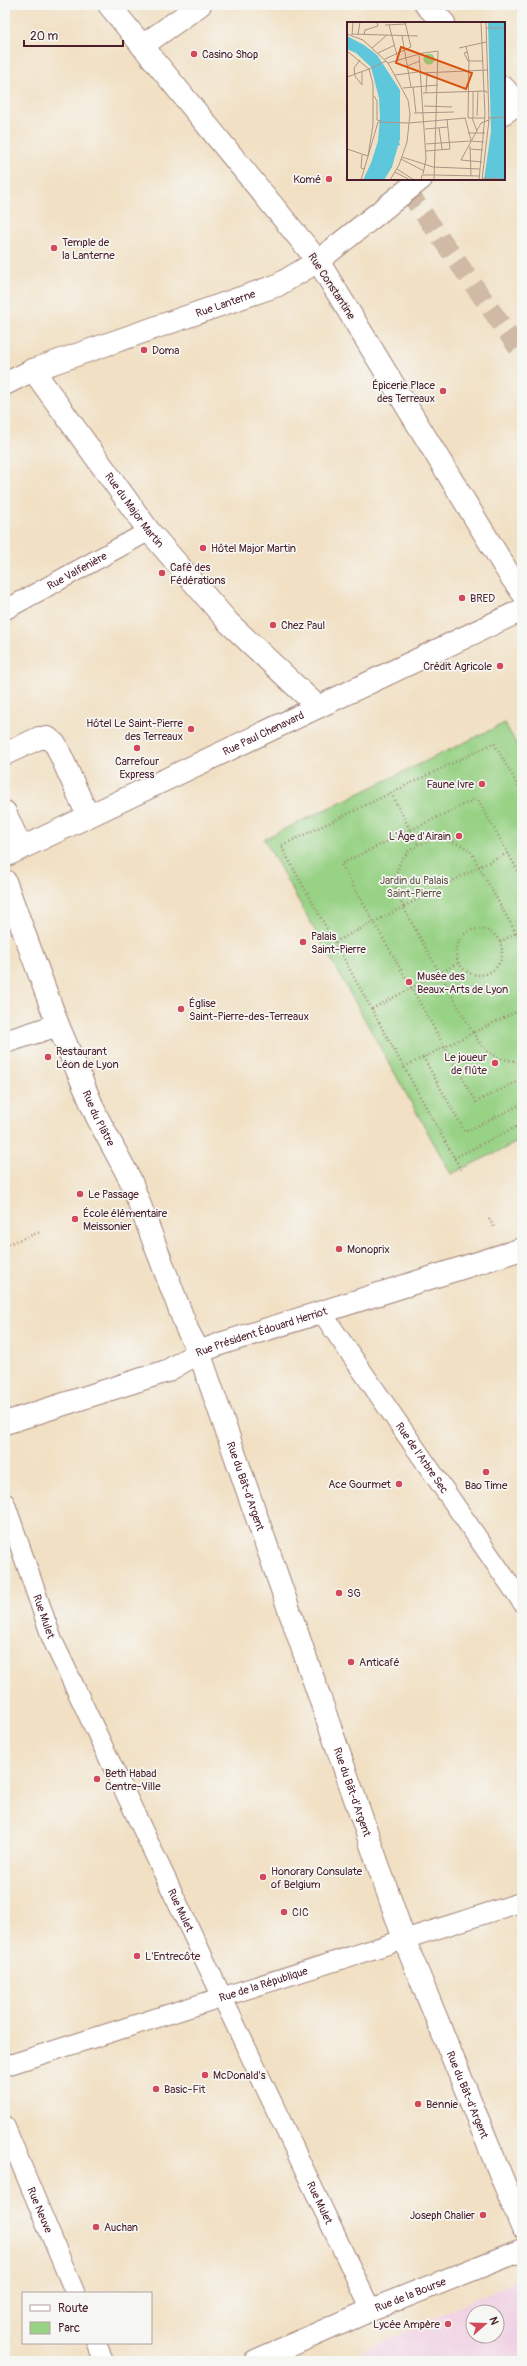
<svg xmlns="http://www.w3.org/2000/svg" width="527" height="2366" font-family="Pangolin,sans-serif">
  <rect width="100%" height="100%" fill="#f6f6f2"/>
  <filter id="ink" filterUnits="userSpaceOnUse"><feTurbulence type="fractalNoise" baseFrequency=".025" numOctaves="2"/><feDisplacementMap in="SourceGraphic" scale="8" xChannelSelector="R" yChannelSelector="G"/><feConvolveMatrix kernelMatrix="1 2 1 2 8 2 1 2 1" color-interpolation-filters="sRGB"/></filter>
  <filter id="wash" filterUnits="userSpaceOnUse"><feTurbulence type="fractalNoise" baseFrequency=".012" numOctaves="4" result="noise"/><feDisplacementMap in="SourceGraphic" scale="16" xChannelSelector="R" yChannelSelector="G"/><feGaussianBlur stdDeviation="0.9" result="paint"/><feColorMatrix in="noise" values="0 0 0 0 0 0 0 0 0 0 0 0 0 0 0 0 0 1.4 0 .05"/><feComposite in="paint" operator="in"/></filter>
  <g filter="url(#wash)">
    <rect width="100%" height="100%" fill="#f1e0c3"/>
    <!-- built -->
    <path fill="#f0d0e4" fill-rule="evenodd" d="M519,2279L522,2286V2361H342ZM473,2312H497V2336H473Z"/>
    <!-- green -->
    <polygon fill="#98d285" stroke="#717858" points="505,723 522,755 522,1140 451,1174 264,839"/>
  </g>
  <g filter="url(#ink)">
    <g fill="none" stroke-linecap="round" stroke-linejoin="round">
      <!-- pedestrian-tunnel -->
      <polyline stroke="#d0b9a5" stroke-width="19" stroke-dasharray="19 10" stroke-linecap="butt" points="407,190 522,354"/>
      <defs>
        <g id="pedestrian">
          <path id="s1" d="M5,610L149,531"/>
          <path id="s2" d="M322,1313L522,1602"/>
          <path id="s3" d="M5,1503L52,1639L371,2310"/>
          <path id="s4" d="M5,2066L522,1902"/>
          <path id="s5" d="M5,2126L75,2293"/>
          <polyline points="96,2343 104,2361"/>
        </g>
        <g id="minor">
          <polyline points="142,46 200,5"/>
          <path id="s6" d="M33,370L149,531L229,623L318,707"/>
          <path id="s7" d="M5,384L33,370L278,285L318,261L509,574L522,592"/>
          <polyline points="5,754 39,738 48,738 56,745 88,816"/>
          <polyline points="5,812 21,848"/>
          <path id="s8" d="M5,856L522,610"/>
          <path id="s9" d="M5,881L58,1025L97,1117L130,1179L187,1329L199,1352L404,1939L522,2227"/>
          <polyline points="5,1042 58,1025"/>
          <path id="s10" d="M5,1423L167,1371L199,1352L223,1343L522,1249"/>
          <path id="s11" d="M255,2361L371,2310L522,2250"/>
        </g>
        <g id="tertiary">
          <polyline points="109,5 318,261 421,179"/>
          <polyline points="426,5 444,23"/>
          <polyline points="504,88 517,103"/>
          <polyline points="504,113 522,100"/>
        </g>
      </defs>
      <!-- pedestrian casing -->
      <use href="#pedestrian" stroke="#9e8077" stroke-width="21"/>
      <!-- minor casing -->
      <use href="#minor" stroke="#9e8077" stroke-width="24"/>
      <!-- tertiary casing -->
      <use href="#tertiary" stroke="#9e8077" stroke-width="24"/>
      <!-- path -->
      <g stroke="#9e8077" stroke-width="2.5" stroke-dasharray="1 3" stroke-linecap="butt">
        <polyline points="391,793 418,845"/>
        <polyline points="522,878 477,798 341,864 476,1102 522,1079"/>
        <circle cx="479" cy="952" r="23"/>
        <path d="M335,942L403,907C400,898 395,889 396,880C397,842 443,829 470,851C474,855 476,862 479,867L508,853"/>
        <polyline points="500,942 522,930"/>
        <polyline points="522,944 479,867 403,907 473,1033 522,1009"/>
        <polyline points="372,1009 458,963"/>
        <polyline points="423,1057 465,1132 522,1104"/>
        <path d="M404,1067L473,1033C486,1055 497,1059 522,1062"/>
        <polyline points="454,1158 522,1124"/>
        <polyline points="461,1170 281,846 494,743 522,793"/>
        <polyline points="489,1219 494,1227"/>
        <polyline points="8,1244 40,1232"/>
      </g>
      <!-- pedestrian -->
      <use href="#pedestrian" stroke="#fff" stroke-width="19"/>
      <!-- minor -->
      <use href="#minor" stroke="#fff" stroke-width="22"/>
      <!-- tertiary -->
      <use href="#tertiary" stroke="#fff" stroke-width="22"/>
    </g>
  </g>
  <!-- markers -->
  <g fill="#d1495b" stroke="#f6f6f2" stroke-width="1.5">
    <circle cx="194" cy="54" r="4"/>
    <circle cx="329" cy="179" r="4"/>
    <circle cx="54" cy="248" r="4"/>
    <circle cx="144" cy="350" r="4"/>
    <circle cx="443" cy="391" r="4"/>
    <circle cx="203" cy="548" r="4"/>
    <circle cx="162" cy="573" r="4"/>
    <circle cx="462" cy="598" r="4"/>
    <circle cx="273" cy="625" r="4"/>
    <circle cx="500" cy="666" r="4"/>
    <circle cx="191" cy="729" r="4"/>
    <circle cx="137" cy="748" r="4"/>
    <circle cx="482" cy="784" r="4"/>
    <circle cx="459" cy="836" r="4"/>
    <circle cx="303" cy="942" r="4"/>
    <circle cx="409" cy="982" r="4"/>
    <circle cx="181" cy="1009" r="4"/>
    <circle cx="48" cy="1057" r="4"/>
    <circle cx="495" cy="1063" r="4"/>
    <circle cx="80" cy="1194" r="4"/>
    <circle cx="75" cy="1219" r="4"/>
    <circle cx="339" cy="1249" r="4"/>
    <circle cx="486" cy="1472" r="4"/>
    <circle cx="399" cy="1484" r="4"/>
    <circle cx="339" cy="1593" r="4"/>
    <circle cx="351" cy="1662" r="4"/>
    <circle cx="97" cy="1779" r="4"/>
    <circle cx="263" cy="1877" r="4"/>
    <circle cx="284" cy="1912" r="4"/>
    <circle cx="137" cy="1956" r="4"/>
    <circle cx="205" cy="2075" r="4"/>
    <circle cx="156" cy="2089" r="4"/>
    <circle cx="418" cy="2104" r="4"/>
    <circle cx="483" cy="2215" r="4"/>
    <circle cx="96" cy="2227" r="4"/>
    <circle cx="448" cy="2324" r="4"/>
  </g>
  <g text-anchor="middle" stroke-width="3.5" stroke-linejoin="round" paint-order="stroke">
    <!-- poi labels -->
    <g font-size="11" fill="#4a1f2b" stroke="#f6f6f2" text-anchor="start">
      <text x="202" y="58">Casino Shop</text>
      <text x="321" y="183" text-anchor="end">Komé</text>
      <text x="62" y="246">Temple de<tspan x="62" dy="13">la Lanterne</tspan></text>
      <text x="152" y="354">Doma</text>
      <text x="435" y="389" text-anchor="end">Épicerie Place<tspan x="435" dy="13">des Terreaux</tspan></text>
      <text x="211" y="552">Hôtel Major Martin</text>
      <text x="170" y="571">Café des<tspan x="170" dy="13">Fédérations</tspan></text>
      <text x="470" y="602">BRED</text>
      <text x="281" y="629">Chez Paul</text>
      <text x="492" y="670" text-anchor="end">Crédit Agricole</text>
      <text x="183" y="727" text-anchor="end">Hôtel Le Saint-Pierre<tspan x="183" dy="13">des Terreaux</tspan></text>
      <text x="137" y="765" text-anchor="middle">Carrefour<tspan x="137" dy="13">Express</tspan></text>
      <text x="474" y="788" text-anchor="end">Faune Ivre</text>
      <text x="451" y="840" text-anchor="end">L'Âge d'Airain</text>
      <text x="311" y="940">Palais<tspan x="311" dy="13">Saint-Pierre</tspan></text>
      <text x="417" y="980">Musée des<tspan x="417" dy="13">Beaux-Arts de Lyon</tspan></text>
      <text x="189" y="1007">Église<tspan x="189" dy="13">Saint-Pierre-des-Terreaux</tspan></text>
      <text x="56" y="1055">Restaurant<tspan x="56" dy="13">Léon de Lyon</tspan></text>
      <text x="487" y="1061" text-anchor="end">Le joueur<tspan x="487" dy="13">de flûte</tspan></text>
      <text x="88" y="1198">Le Passage</text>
      <text x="83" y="1217">École élémentaire<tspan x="83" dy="13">Meissonier</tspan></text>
      <text x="347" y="1253">Monoprix</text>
      <text x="391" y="1488" text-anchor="end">Ace Gourmet</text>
      <text x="486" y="1489" text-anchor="middle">Bao Time</text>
      <text x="347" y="1597">SG</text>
      <text x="359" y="1666">Anticafé</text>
      <text x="105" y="1777">Beth Habad<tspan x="105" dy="13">Centre-Ville</tspan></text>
      <text x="271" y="1875">Honorary Consulate<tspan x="271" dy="13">of Belgium</tspan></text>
      <text x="292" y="1916">CIC</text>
      <text x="145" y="1960">L'Entrecôte</text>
      <text x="213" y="2079">McDonald's</text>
      <text x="164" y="2093">Basic-Fit</text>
      <text x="426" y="2108">Bënnie</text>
      <text x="475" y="2219" text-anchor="end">Joseph Chalier</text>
      <text x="104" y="2231">Auchan</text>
      <text x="440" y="2328" text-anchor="end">Lycée Ampère</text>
    </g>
    <!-- street labels -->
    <g font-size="11" fill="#4a1f2b" stroke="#f6f6f2">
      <text transform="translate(332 286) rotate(57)" y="4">Rue Constantine</text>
      <text dy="4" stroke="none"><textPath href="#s7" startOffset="235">Rue Lanterne</textPath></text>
      <text dy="4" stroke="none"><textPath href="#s6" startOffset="173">Rue du Major Martin</textPath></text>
      <text dy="4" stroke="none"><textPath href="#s1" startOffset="82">Rue Valfenière</textPath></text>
      <text dy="4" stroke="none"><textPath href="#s8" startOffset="286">Rue Paul Chenavard</textPath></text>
      <text dy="4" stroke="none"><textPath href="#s9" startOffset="255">Rue du Plâtre</textPath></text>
      <text dy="4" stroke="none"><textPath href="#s10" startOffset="273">Rue Président Édouard Herriot</textPath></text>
      <text dy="4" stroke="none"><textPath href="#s2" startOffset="176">Rue de l'Arbre Sec</textPath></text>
      <text dy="4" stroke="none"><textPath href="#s9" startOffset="652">Rue du Bât-d'Argent</textPath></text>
      <text dy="4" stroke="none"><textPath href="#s3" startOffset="120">Rue Mulet</textPath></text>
      <text dy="4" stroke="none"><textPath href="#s9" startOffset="976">Rue du Bât-d'Argent</textPath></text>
      <text dy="4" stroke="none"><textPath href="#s3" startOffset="444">Rue Mulet</textPath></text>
      <text dy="4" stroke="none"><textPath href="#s4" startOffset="271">Rue de la République</textPath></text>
      <text dy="4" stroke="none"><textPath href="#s9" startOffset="1300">Rue du Bât-d'Argent</textPath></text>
      <text dy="4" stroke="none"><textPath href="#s3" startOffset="768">Rue Mulet</textPath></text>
      <text dy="4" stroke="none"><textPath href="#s5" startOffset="91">Rue Neuve</textPath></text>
      <text dy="4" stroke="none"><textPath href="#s11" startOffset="169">Rue de la Bourse</textPath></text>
    </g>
    <!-- park labels -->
    <g font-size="11" fill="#615546" stroke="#f6f6f2">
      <text x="414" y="884">Jardin du Palais<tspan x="414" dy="13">Saint-Pierre</tspan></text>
    </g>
  </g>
  <!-- overview -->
  <g transform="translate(347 22)">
    <rect width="158" height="158" fill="#f1e0c3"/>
    <path d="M76.5 37a5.5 5.5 0 1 1 11 0a5.5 5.5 0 1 1-11 0Z" fill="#98d285"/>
    <path d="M141,0H158V158H137L144,109ZM0,14L17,23L30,33L53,68V117L45,145L37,158H16L24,141L31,119L33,96L32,76L24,45L9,31L0,27Z" fill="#5fc7dc"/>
    <path fill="none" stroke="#5fc7dc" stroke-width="2" d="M0,21L7,23L28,42L45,88V112L52,122L44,126L28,158"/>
    <path fill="none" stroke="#ae9386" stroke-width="1" d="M38,3L59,2M42,3L51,37M139,6H158M0,12L16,18L41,41L61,78L63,92L60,120L52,143L43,158M5,12L71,14M5,13L6,0M11,13L13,0M17,13L18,8L31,4L30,0M55,14L64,65M119,24L122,38L121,96M25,26L40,13M112,26L139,20M0,29L22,47L26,62V103L21,134M121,30L117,31L121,39H136M31,31L48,23M72,32L79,137L76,152M38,37L64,25L58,0M13,38L7,46L8,54L15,63V50M41,41L76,31L91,29L87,158M60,44L73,39M22,47L39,39M74,51L140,48M48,53L71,50M0,55L22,47M66,65L69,91M56,66L91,63M126,69V96M76,71L139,69L140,71M79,71L80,51M27,74L30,79V98L34,99M77,84L105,85M67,91L107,90M130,94L131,69M118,96L124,118M121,96H138M125,96L130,109M141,96L158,95M62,101L119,96M92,106L95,127M78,107L101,105M121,111H138M79,122L123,119L137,120M123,124L124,154M0,127L21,134M123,127L136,128M79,129L103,127L100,97M15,133L14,146L18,147M55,135L86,145L133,147M54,137L77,149M135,140L114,138L134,101L142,98M50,147L67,158M48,150L63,158M87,153L133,154M135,156L158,157M14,158L31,100L62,101M74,158L75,153H87M132,158L138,93L134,0M135,158L142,98L139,0"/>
    <path fill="#d8530f" fill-opacity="0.15" stroke="#d8530f" stroke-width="2" d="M54,25L125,51L119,67L49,41Z"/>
    <rect width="158" height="158" fill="none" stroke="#4a1f2b" stroke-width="2"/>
  </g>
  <!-- margin -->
  <rect width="527" height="2366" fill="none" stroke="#f6f6f2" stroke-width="20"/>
  <!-- legend -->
  <rect x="22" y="2292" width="130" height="52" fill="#f6f6f2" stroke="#b1a0a2"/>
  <rect x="30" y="2305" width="20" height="6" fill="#ffffff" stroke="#b1a0a2"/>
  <text x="58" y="2312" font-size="12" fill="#4a1f2b">Route</text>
  <rect x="30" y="2322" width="20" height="12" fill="#98d285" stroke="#b1a0a2"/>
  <text x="58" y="2332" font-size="12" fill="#4a1f2b">Parc</text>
  <!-- north arrow -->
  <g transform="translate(485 2324) rotate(70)"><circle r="19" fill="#f6f6f2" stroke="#b1a0a2"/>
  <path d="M0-3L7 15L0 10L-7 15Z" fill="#d1495b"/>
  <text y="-6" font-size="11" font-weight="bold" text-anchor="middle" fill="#4a1f2b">N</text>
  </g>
  <!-- scale -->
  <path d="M24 40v6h99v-6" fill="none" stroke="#4a1f2b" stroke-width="2"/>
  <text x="30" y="40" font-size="12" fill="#4a1f2b" stroke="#f6f6f2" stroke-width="3" paint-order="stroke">20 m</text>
</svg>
